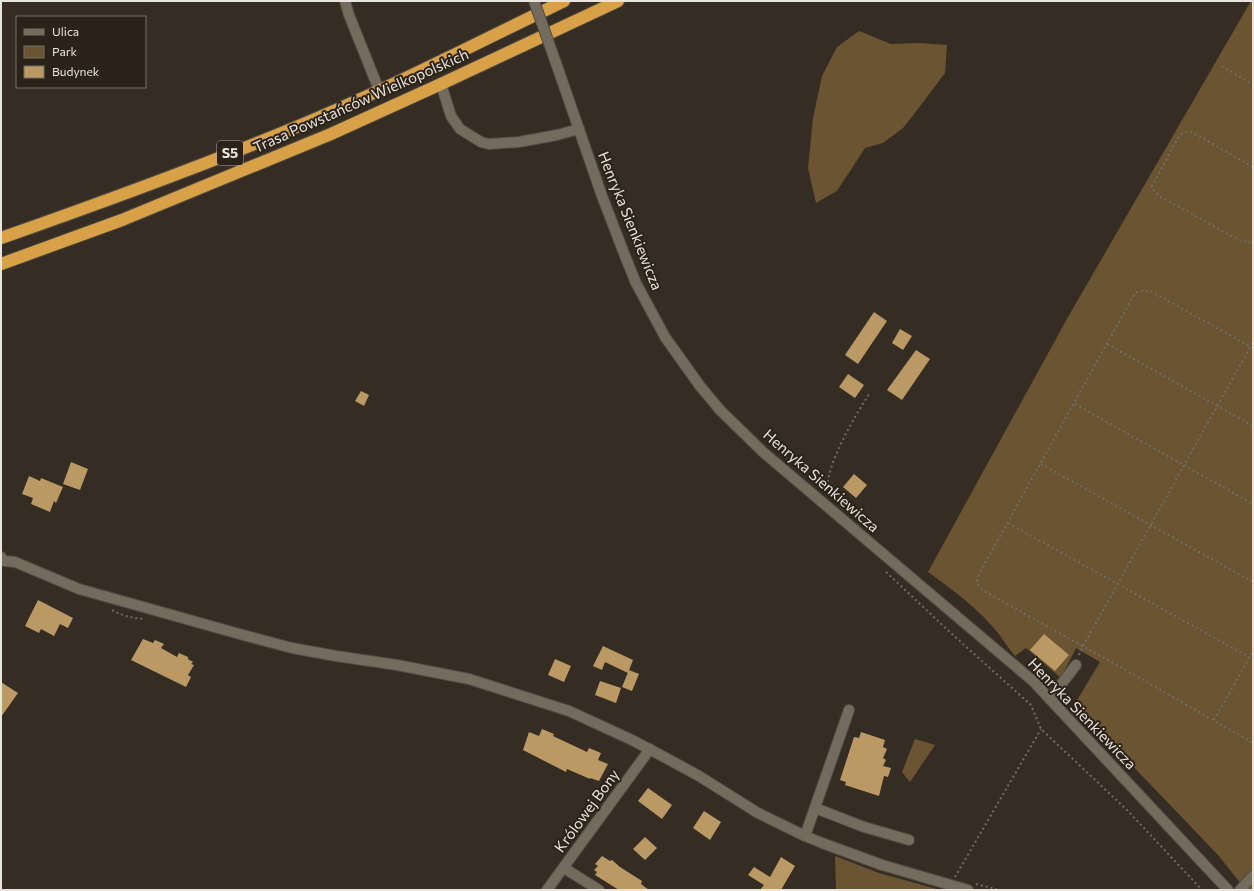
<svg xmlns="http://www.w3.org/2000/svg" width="1254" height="891" font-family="Commissioner,sans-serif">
  <rect width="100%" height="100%" fill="#352d23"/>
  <!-- green -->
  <g fill="#6a5432">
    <path d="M1251,1H1253V890H1246L1218,855L1126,759L1069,710L1077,700L1100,662L1076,648L1061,678L1026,648L1015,656C1009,649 1004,641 998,633C979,609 953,590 928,572L1068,317Z"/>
    <polygon points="859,31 891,44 919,43 947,45 945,73 918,109 903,128 883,143 865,148 837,191 816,203 808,168 813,118 822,76 837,47"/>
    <polygon points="915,739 935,745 910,782 902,772"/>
    <polygon points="835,856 879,873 940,890 836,890"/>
  </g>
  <!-- building -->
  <g fill="#bb9965">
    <polygon points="874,312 887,321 858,364 845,355"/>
    <polygon points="900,329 912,336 903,350 892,343"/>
    <polygon points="916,350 930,359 902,400 887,390"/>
    <polygon points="848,374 864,385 855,398 839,387"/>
    <polygon points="361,391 369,395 364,406 355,401"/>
    <polygon points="71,462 88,469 80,490 63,484"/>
    <polygon points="854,474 867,485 856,498 843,487"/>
    <polygon points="29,476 40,481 41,478 63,487 56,503 54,501 50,512 31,504 33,498 22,494"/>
    <polygon points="38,600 73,618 68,628 60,624 54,636 41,629 39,633 25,626"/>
    <polygon points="1044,634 1069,655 1055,671 1030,650"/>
    <polygon points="143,639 153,643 155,640 164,644 161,648 177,657 179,653 188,657 188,659 193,662 191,664 194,665 188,675 191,677 186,687 131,660"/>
    <polygon points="603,646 633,660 628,673 605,662 602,670 593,666"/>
    <polygon points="555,659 571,666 564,682 548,675"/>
    <polygon points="629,670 639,674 632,691 622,687"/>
    <polygon points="600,681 621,688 616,703 595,695"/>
    <polygon points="1,682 18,693 1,717"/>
    <polygon points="542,729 554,734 553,736 587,752 589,748 601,753 598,760 608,764 599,781 590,778 590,779 567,769 566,772 523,750 529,732 539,736"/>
    <polygon points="861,732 885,740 883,747 887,749 883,758 886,760 883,766 891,768 888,777 884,776 879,796 845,785 846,782 840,780 854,737 859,738"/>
    <polygon points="648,788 672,805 662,819 638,801"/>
    <polygon points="704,811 721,822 710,840 693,828"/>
    <polygon points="645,837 657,848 645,860 633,849"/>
    <polygon points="602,856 610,861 612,860 620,867 642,881 641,884 649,890 619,890 595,875 597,872 594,870 598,866 595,864"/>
    <polygon points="781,857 795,866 781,890 760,890 764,885 748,875 754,867 770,877"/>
  </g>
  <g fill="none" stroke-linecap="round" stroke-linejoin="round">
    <defs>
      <g id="minor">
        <polyline points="345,1 349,15 379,90"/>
        <polyline points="556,63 602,196 625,256 636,283 665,337 700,386 720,410 763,452 1033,681 1228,890"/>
        <polyline points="441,84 451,116 460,129 481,142 489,144 519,142 557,135 579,129"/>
        <polyline points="1,557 4,561 15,562 79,589 243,635 292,648 336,656 397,665 469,679 569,711 632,740 666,758 699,776 758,813 805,836 822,843 882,865 968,890"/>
        <polyline points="1050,699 1076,665"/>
        <polyline points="815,808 864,827 909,840"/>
        <polyline points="805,836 849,710"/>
        <polyline points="564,868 599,890"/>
        <polyline points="547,890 650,749"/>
        <polyline points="1240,890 1253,876"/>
      </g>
      <g id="highway">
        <path d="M1,238C98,204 194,169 289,130C382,92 473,45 564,1"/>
        <polyline points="1,264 122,220 331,134 441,84 618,1"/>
      </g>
    </defs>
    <!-- minor casing -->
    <use href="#minor" stroke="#514b42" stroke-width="12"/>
    <!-- highway casing -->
    <use href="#highway" stroke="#514b42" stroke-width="14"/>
    <!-- path -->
    <g stroke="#736c63" stroke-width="2" stroke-dasharray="2 3" stroke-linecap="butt">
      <polyline points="1222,66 1253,85"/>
      <path d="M1253,167L1197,135C1189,131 1186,130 1179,136L1152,186L1154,191L1161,197L1235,238L1242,241L1253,243"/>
      <polyline points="1107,344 1253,426"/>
      <path d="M1253,348L1150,291H1140L1135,293L979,574C976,581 977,586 984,591L1147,682L1253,743"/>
      <polyline points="1075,404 1253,504"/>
      <polyline points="1041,464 1253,582"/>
      <path d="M827,492C826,464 854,418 869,394"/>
      <polyline points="1008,523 1249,657"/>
      <polyline points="886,572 953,635 1031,705 1041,729 1128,811 1202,890"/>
      <path d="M112,610C122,616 132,618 144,619"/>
      <polyline points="1079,655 1083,646 1253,342"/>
      <polyline points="1214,720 1253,651"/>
      <polyline points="955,877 1041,729"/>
      <polyline points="976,884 999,890"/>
    </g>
    <!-- minor -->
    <use href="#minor" stroke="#736b5e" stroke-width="10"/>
    <!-- highway -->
    <use href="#highway" stroke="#d9a147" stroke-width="12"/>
    <defs>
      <polyline id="minor-bridge" points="534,1 556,63"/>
    </defs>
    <!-- minor-bridge casing -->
    <use href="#minor-bridge" stroke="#514b42" stroke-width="12" stroke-linecap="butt"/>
    <!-- minor-bridge -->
    <use href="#minor-bridge" stroke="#736b5e" stroke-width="10"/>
  </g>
  <g text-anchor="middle" stroke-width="4" stroke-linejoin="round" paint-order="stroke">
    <!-- shield labels -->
    <rect fill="#2b2319" stroke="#b0aaa2" stroke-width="1" x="217" y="141" width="26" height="24" rx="3"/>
    <g font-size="14" font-weight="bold" fill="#e9e4dd">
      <text x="230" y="158">S5</text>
    </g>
    <!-- street labels -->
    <g font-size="15" fill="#e9e4dd" stroke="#2b2319">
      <text transform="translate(361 101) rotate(-24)" y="5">Trasa Powstańców Wielkopolskich</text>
      <text transform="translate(630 221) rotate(68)" y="5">Henryka Sienkiewicza</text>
      <text transform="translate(821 481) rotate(41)" y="5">Henryka Sienkiewicza</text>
      <text transform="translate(1082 714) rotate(46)" y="5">Henryka Sienkiewicza</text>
      <text transform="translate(587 811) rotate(-54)" y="5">Królowej Bony</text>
    </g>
  </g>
  <!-- border -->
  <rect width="1254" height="891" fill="none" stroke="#e9e4dd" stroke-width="4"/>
  <!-- legend -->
  <rect x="16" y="16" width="130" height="72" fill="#2b2319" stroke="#777067"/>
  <rect x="24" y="29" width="20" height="6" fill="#736b5e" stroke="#777067"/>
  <text x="52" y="36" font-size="12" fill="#e9e4dd">Ulica</text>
  <rect x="24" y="46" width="20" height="12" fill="#6a5432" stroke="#777067"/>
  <text x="52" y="56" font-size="12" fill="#e9e4dd">Park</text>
  <rect x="24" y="66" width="20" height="12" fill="#bb9965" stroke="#777067"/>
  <text x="52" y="76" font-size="12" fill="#e9e4dd">Budynek</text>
</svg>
